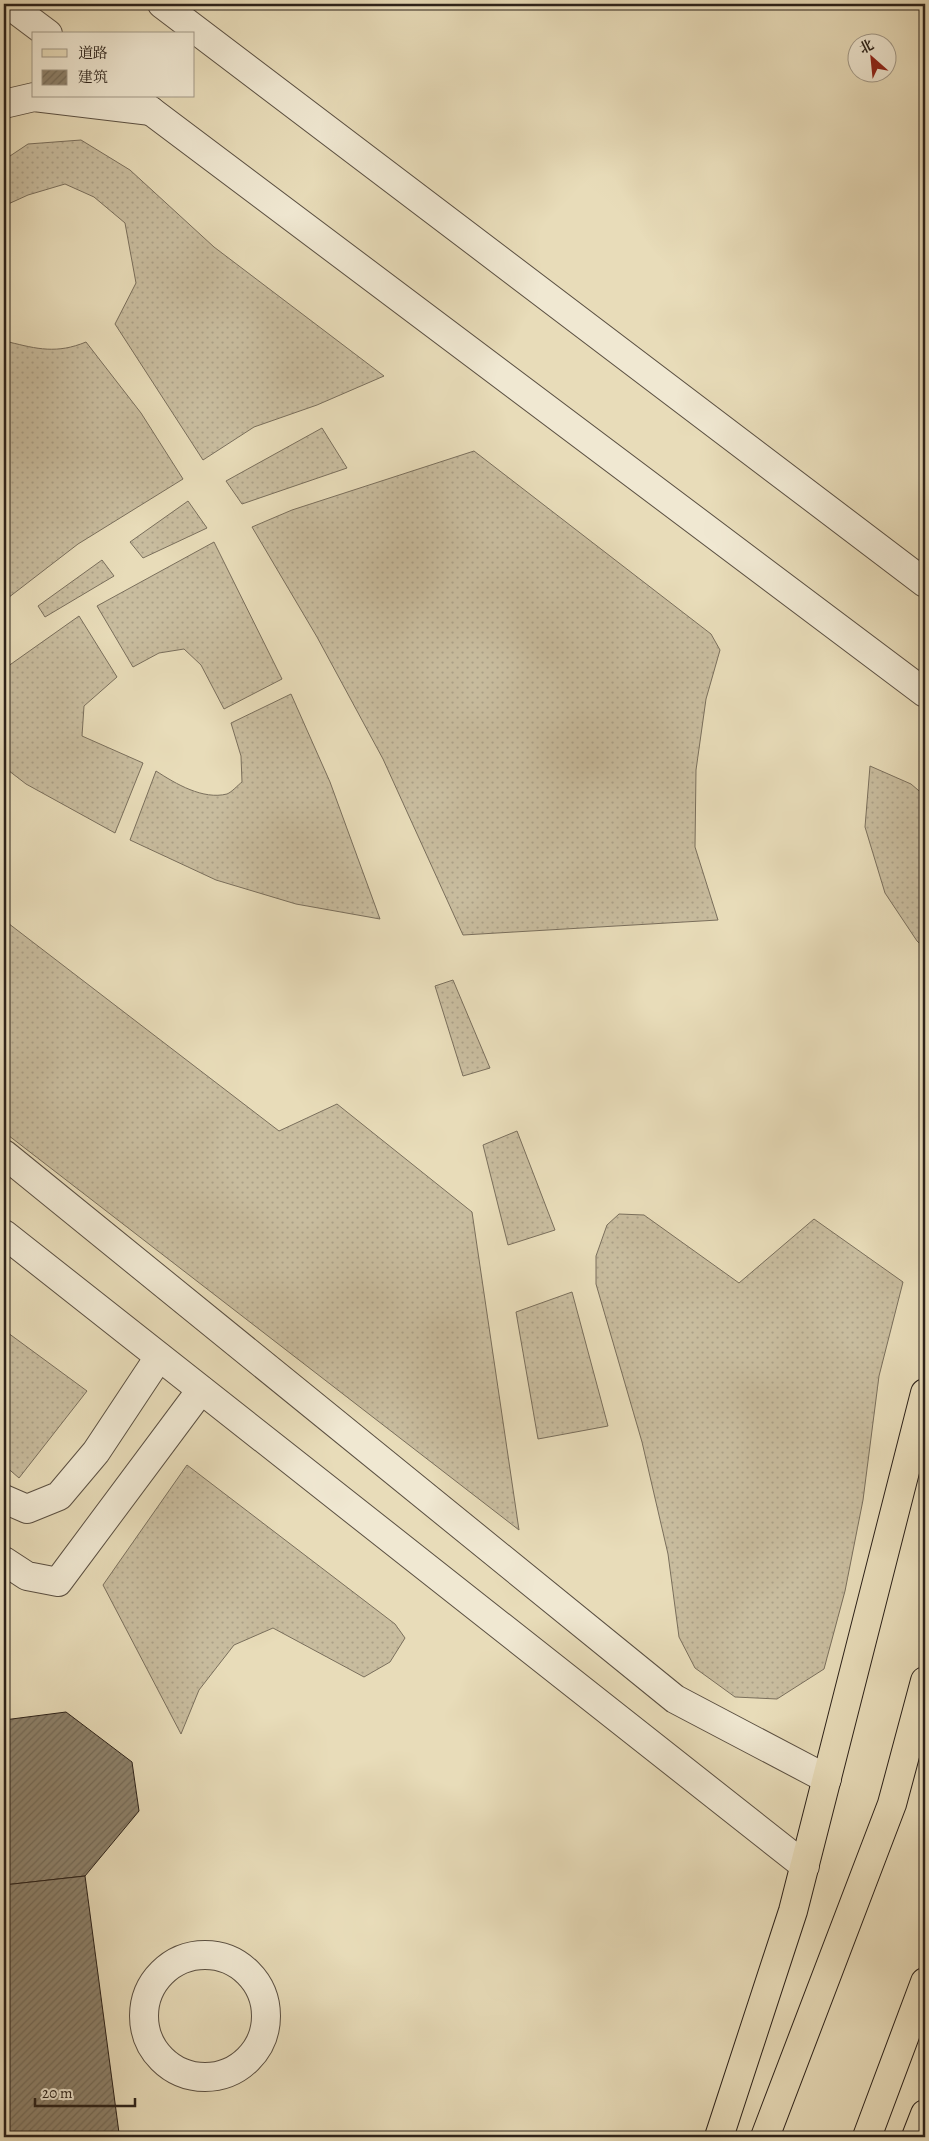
<svg xmlns="http://www.w3.org/2000/svg" width="929" height="2141" font-family="Alegreya,'Noto Serif SC',serif">
  <defs>
    <pattern id="grass-dots" width="8" height="8" patternUnits="userSpaceOnUse" patternTransform="scale(1.25)"><rect width="8" height="8" fill="#c8bc9e"/><path d="M2 2h.1M6 6h.1" fill="none" stroke="#aca188" stroke-width="1.8" stroke-linecap="round"/></pattern>
    <pattern id="building-hatch" width="6" height="6" patternUnits="userSpaceOnUse" patternTransform="scale(1.25)"><rect width="6" height="6" fill="#8e836d"/><path d="M-1 1l2-2M0 6l6-6M5 7l2-2" fill="none" stroke="#746b59"/></pattern>
  </defs>
  <rect width="100%" height="100%" fill="#e8dcb9"/>
  <filter id="stains"><feTurbulence type="fractalNoise" baseFrequency=".004" numOctaves="4"/><feColorMatrix values="0 0 0 0 .2 0 0 0 0 .09 0 0 0 0 .02 0 0 0 .5 -.17"/></filter>
  <radialGradient id="worn" r=".72"><stop offset=".6" stop-color="#630" stop-opacity="0"/><stop offset="1" stop-color="#630" stop-opacity=".3"/></radialGradient>
  <!-- grass -->
  <g fill="url(#grass-dots)" stroke="#7a6f5c">
    <polygon points="81,140 130,170 214,247 384,376 317,405 254,427 203,460 115,324 136,283 125,223 94,197 65,184 28,195 6,205 4,208 4,160 28,144"/>
    <path d="M4,335L9,342C37,349 57,354 86,342L141,413L183,479L78,544L4,601Z"/>
    <polygon points="322,428 347,468 242,504 226,481"/>
    <polygon points="474,451 711,634 720,650 706,699 696,770 695,847 718,920 463,935 383,759 317,637 252,527 292,510"/>
    <polygon points="188,501 207,528 143,558 130,542"/>
    <polygon points="214,542 282,679 224,709 201,665 184,649 159,653 133,667 97,606"/>
    <polygon points="102,560 114,576 45,617 38,606"/>
    <polygon points="79,616 117,677 84,706 82,736 143,763 115,833 26,784 4,767 4,669"/>
    <path d="M291,694L330,782L380,919L296,904L216,880L130,840L156,771C176,784 203,800 227,794C232,792 238,785 242,782L241,756L231,723Z"/>
    <polygon points="870,766 911,784 925,796 925,949 917,941 885,893 865,827"/>
    <polygon points="4,920 279,1131 337,1104 472,1212 519,1530 4,1132"/>
    <polygon points="453,980 490,1068 463,1076 435,986"/>
    <polygon points="517,1131 555,1230 508,1245 483,1145"/>
    <polygon points="619,1214 644,1215 739,1283 814,1219 903,1282 879,1376 863,1500 845,1591 824,1669 777,1699 735,1697 695,1668 679,1637 668,1554 642,1442 596,1284 596,1256 607,1225"/>
    <polygon points="572,1292 608,1426 538,1439 516,1312"/>
    <polygon points="4,1330 87,1391 19,1478 4,1465"/>
    <polygon points="187,1465 395,1624 405,1638 390,1662 364,1677 273,1628 234,1645 199,1690 181,1734 103,1585"/>
  </g>
  <!-- building -->
  <g fill="url(#building-hatch)" stroke="#2c221a">
    <polygon points="66,1712 132,1762 139,1811 85,1876 4,1885 4,1720"/>
    <polygon points="85,1876 119,2133 103,2137 4,2137 4,1885"/>
  </g>
  <g fill="none" stroke-linecap="round" stroke-linejoin="round">
    <defs>
      <g id="minor">
        <polyline points="8,4 48,34"/>
        <polyline points="162,4 925,583"/>
        <polyline points="131,96 925,693"/>
        <polyline points="4,104 34,97 151,111"/>
        <polyline points="4,1154 675,1699 827,1779"/>
        <polyline points="4,1234 805,1866"/>
        <polyline points="4,1499 27,1509 59,1496 96,1452 159,1357"/>
        <polyline points="4,1561 27,1576 58,1582 201,1390"/>
        <circle cx="205" cy="2016" r="61"/>
      </g>
      <g id="major">
        <polyline points="719,2137 793,1911 925,1393"/>
        <polyline points="765,2137 892,1804 925,1681"/>
        <polyline points="867,2137 925,1982"/>
        <polyline points="916,2137 925,2114"/>
      </g>
    </defs>
    <!-- minor casing -->
    <use href="#minor" stroke="#5b5042" stroke-width="30"/>
    <!-- major casing -->
    <use href="#major" stroke="#2c221a" stroke-width="30"/>
    <!-- minor -->
    <use href="#minor" stroke="#f0e8d2" stroke-width="28"/>
    <!-- major -->
    <use href="#major" stroke="#e8dcb9" stroke-width="28"/>
  </g>
  <!-- margin -->
  <rect width="929" height="2141" fill="none" stroke="#e8dcb9" stroke-width="20"/>
  <rect x="5" y="5" width="919" height="2131" fill="none" stroke="#2c221a" stroke-width="2.5"/>
  <rect x="10" y="10" width="909" height="2121" fill="none" stroke="#2c221a"/>
  <!-- legend -->
  <rect x="32" y="32" width="162" height="65" fill="#f0e8d2" stroke="#a29988"/>
  <rect x="42" y="49" width="25" height="8" fill="#e8dcb9" stroke="#a29988"/>
  <text x="78" y="58" font-size="15" fill="#2c221a">道路</text>
  <rect x="42" y="70" width="25" height="15" fill="url(#building-hatch)" stroke="#a29988"/>
  <text x="78" y="82" font-size="15" fill="#2c221a">建筑</text>
  <!-- north arrow -->
  <g transform="translate(872 58) rotate(333)"><circle r="24" fill="#f0e8d2" stroke="#a29988"/>
  <path d="M0-4L9 19L0 12L-9 19Z" fill="#8f2418"/>
  <text y="-8" font-size="14" font-weight="bold" text-anchor="middle" fill="#2c221a">北</text>
  </g>
  <!-- scale -->
  <path d="M35 2098v8h100v-8" fill="none" stroke="#2c221a" stroke-width="2.5"/>
  <text x="42" y="2098" font-size="15" fill="#2c221a" stroke="#f0e8d2" stroke-width="4" paint-order="stroke">20 m</text>
  <rect width="100%" height="100%" filter="url(#stains)"/>
  <rect width="100%" height="100%" fill="url(#worn)"/>
</svg>
